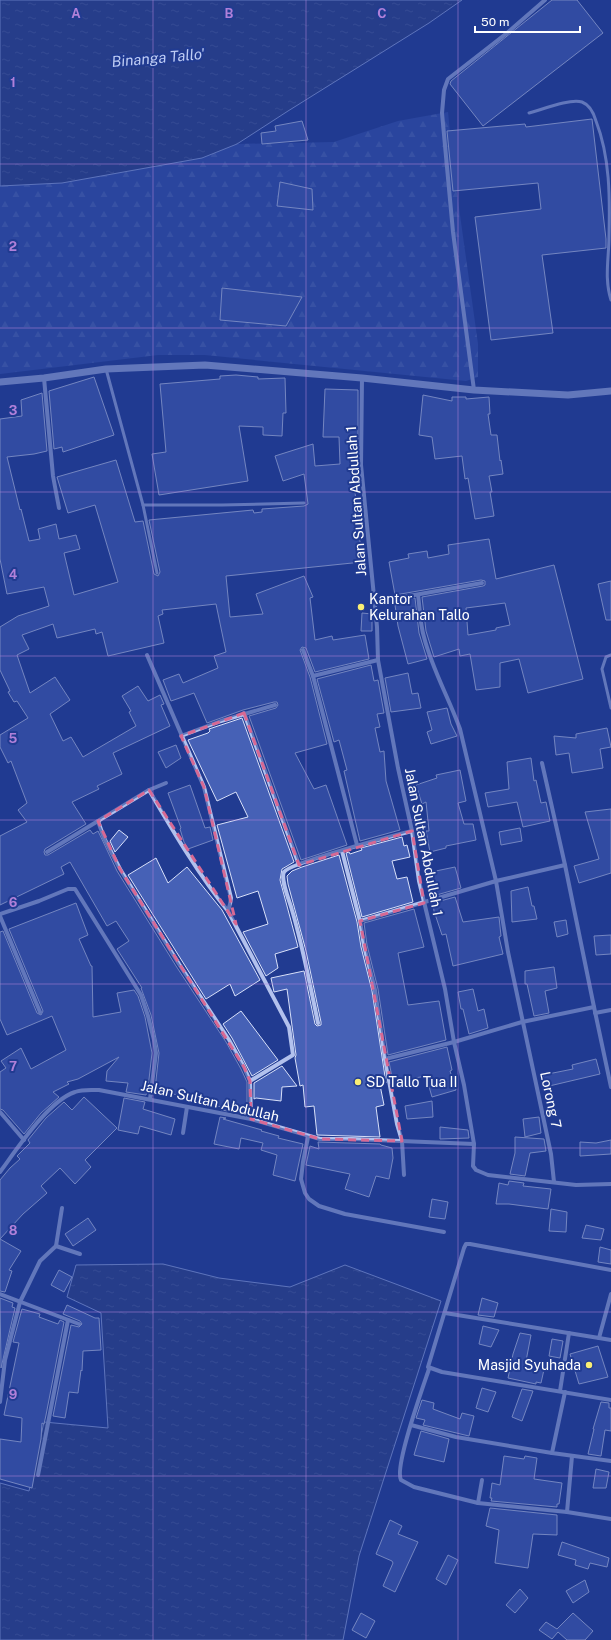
<svg xmlns="http://www.w3.org/2000/svg" width="611" height="1640" font-family="'Public Sans',sans-serif">
  <defs>
    <pattern id="forest-firs" width="22" height="20" patternUnits="userSpaceOnUse"><rect width="22" height="20" fill="#3553ae"/><path d="M5 1l3.5 6h-7zM16 11l3.5 6h-7z" fill="#536dba"/></pattern>
    <pattern id="water-ripples" width="26" height="14" patternUnits="userSpaceOnUse"><rect width="26" height="14" fill="#2e4282"/><path d="M2 4q2-2 4 0t4 0M15 11q2-2 4 0t4 0" fill="none" stroke="#4d5e95"/></pattern>
  </defs>
  <rect width="100%" height="100%" fill="#213b91"/>
  <!-- forest -->
  <polygon fill="url(#forest-firs)" points="448,112 453,165 478,344 478,377 466,381 205,355 158,355 0,374 0,186 25,184 202,158 237,144 334,142 398,121"/>
  <!-- water -->
  <g fill="url(#water-ripples)" stroke="#a6b9ee">
    <polygon points="0,0 462,0 429,23 288,111 237,144 202,158 62,183 0,186"/>
    <polygon points="163,1264 219,1278 290,1287 345,1265 441,1301 359,1556 343,1640 0,1640 0,1483 29,1491 44,1422 108,1428 101,1313 67,1297 76,1265"/>
  </g>
  <!-- building -->
  <g fill="#4661b6" stroke="#d8e0f9" fill-rule="evenodd">
    <polygon points="552,0 577,0 603,33 483,126 450,84 451,81"/>
    <polygon points="592,119 606,239 606,248 542,255 553,333 491,340 475,217 541,209 538,183 453,191 447,131 525,124 526,127"/>
    <polygon points="302,121 308,140 262,144 261,133 276,131 275,126"/>
    <polygon points="280,182 312,189 313,210 277,206"/>
    <polygon points="222,288 302,297 286,326 220,320"/>
    <polygon points="236,375 258,377 258,379 285,378 286,413 283,413 282,436 263,435 263,427 239,426 248,481 159,495 152,454 166,452 160,384 220,379 220,376"/>
    <polygon points="94,377 114,435 63,452 62,447 54,449 49,391"/>
    <polygon points="325,389 358,390 358,461 352,462 362,562 226,576 230,617 263,614 256,594 304,576 313,597 310,598 315,640 332,636 333,640 365,635 369,659 315,672 306,648 302,647 300,650 310,677 327,744 295,753 314,789 326,785 347,845 301,860 249,716 276,708 278,705 277,702 274,702 243,710 207,723 194,693 171,701 163,680 179,674 183,683 218,668 214,656 226,652 216,604 162,610 163,614 158,616 164,643 108,656 102,632 96,634 95,629 57,638 53,624 22,635 29,649 17,655 30,693 55,677 70,700 50,714 63,741 71,737 83,757 136,726 129,712 131,711 122,696 138,686 148,701 160,695 164,704 161,705 170,726 113,753 122,774 97,786 99,789 72,802 86,824 45,849 44,852 45,855 48,855 90,830 93,834 98,831 117,871 176,966 226,1042 241,1069 247,1082 247,1104 234,1112 221,1110 222,1107 191,1102 192,1099 155,1089 159,1053 151,1015 141,988 142,988 117,949 129,941 116,921 107,926 70,862 61,867 64,874 0,905 0,836 27,822 18,810 27,803 11,761 8,763 0,747 0,735 28,718 17,701 14,702 8,692 10,691 0,670 0,627 18,616 49,606 44,587 7,594 0,559 0,419 22,416 21,400 42,393 47,451 34,454 7,457 20,510 21,509 29,541 40,539 38,529 56,524 59,539 76,535 80,549 64,553 74,595 118,582 95,505 68,513 57,477 116,460 135,522 143,521 154,574 158,576 160,572 149,520 253,510 254,513 262,512 262,509 304,506 308,504 304,474 283,481 275,456 313,444 315,466 340,464 339,437 323,437"/>
    <polygon points="423,395 452,401 452,397 466,397 466,399 489,397 490,414 488,414 491,435 497,435 500,461 501,460 503,474 489,476 492,492 490,492 494,516 475,519 468,478 465,479 462,456 435,459 432,437 419,435"/>
    <path d="M489,539L496,579L554,565L583,679L528,693L519,659L500,663V687L476,690L470,654L460,656L459,649L434,657L426,631L422,597L483,586L485,585V581L481,580L395,595L389,562L409,558L408,554L427,551L428,558L449,554L448,545ZM505,603L510,625L496,628V630L468,635L466,608Z"/>
    <polygon points="611,581 611,620 606,620 598,584"/>
    <polygon points="415,598 419,633 427,659 408,664 398,626 395,605 397,605 396,602"/>
    <polygon points="362,613 372,614 372,631 361,631"/>
    <polygon points="371,665 374,681 378,680 384,713 377,714 380,727 375,728 380,752 384,751 386,781 400,830 360,841 344,771 347,770 339,740 334,742 317,679"/>
    <polygon points="408,673 412,694 418,693 421,708 391,712 385,678"/>
    <polygon points="447,708 451,724 457,736 431,744 427,732 432,730 427,712"/>
    <polygon points="242,718 294,862 282,869 280,880 298,947 275,954 278,968 266,976 243,932 268,924 258,891 237,898 217,825 248,817 236,792 217,801 188,740 208,733 210,731 209,729"/>
    <polygon points="607,728 611,747 600,749 603,768 572,773 569,753 556,755 554,736 576,738 576,734"/>
    <polygon points="176,745 181,758 166,768 158,752"/>
    <polygon points="531,758 534,781 536,780 541,803 546,802 550,821 523,827 517,802 488,807 485,793 509,789 507,762"/>
    <polygon points="460,770 466,801 458,803 464,824 473,824 476,840 446,846 446,848 430,852 426,831 429,831 426,802 422,804 416,785 437,778 436,775"/>
    <polygon points="190,785 205,828 210,827 213,840 188,849 184,842 180,829 181,828 168,793"/>
    <polygon points="611,809 611,873 579,883 574,866 599,859 585,812"/>
    <polygon points="520,828 522,841 501,845 499,832"/>
    <polygon points="119,830 128,837 115,852 110,841"/>
    <polygon points="402,837 404,846 407,845 410,857 392,861 397,879 407,877 413,902 362,917 346,853 349,852 350,854 362,850 361,848"/>
    <polygon points="339,855 357,922 361,947 372,991 386,1083 380,1085 384,1105 376,1107 380,1137 317,1135 314,1106 305,1107 303,1085 300,1086 295,1058 296,1055 287,989 274,992 271,978 304,971 315,1024 317,1026 321,1025 321,1022 306,951 288,884 287,876 292,871 302,867"/>
    <polygon points="156,858 168,883 187,867 222,910 260,980 235,996 230,984 206,999 128,875"/>
    <polygon points="455,867 461,888 433,896 431,872"/>
    <polygon points="528,887 532,906 534,906 537,919 512,922 511,891"/>
    <polygon points="455,897 463,922 499,917 501,936 499,937 503,954 453,966 446,934 442,935 434,911 433,903"/>
    <polygon points="76,903 88,935 79,939 91,966 92,966 93,1017 121,1012 117,993 134,990 138,996 145,1017 152,1053 148,1088 146,1095 126,1092 128,1083 106,1081 107,1071 119,1057 78,1079 67,1082 69,1084 53,1092 59,1097 41,1113 24,1134 3,1110 0,1109 0,1072 6,1068 1,1061 21,1048 31,1069 66,1050 52,1016 7,1035 0,1019 0,932 3,931 37,1013 41,1015 43,1011 9,929"/>
    <polygon points="414,909 424,947 398,953 408,1005 439,1001 446,1040 388,1055 378,989 367,945 364,923"/>
    <polygon points="566,920 568,934 557,937 554,922"/>
    <polygon points="611,935 611,954 596,955 594,936"/>
    <polygon points="554,967 557,988 545,991 549,1013 534,1016 527,984 525,984 525,971"/>
    <polygon points="473,989 478,1011 484,1009 488,1028 469,1034 463,1009 461,1009 458,992"/>
    <polygon points="241,1011 278,1060 252,1076 232,1038 223,1024"/>
    <polygon points="447,1047 452,1070 450,1071 456,1090 432,1097 426,1076 393,1082 389,1062"/>
    <polygon points="596,1059 600,1074 545,1087 543,1075 573,1069 572,1065"/>
    <polygon points="282,1066 297,1086 282,1087 281,1101 256,1098 254,1099 254,1083"/>
    <polygon points="84,1097 117,1128 85,1160 91,1167 75,1184 60,1168 41,1186 47,1193 23,1214 0,1239 21,1251 9,1270 12,1271 5,1292 0,1291 0,1180 10,1168 20,1159 17,1156 30,1143 28,1140 46,1118 64,1102 72,1110"/>
    <polygon points="124,1098 145,1102 143,1109 175,1119 171,1135 140,1126 138,1134 118,1130"/>
    <polygon points="432,1101 433,1117 407,1119 405,1106"/>
    <polygon points="220,1117 226,1118 223,1119 262,1130 261,1131 279,1136 278,1138 303,1144 295,1181 273,1175 277,1155 261,1150 263,1143 241,1138 239,1149 214,1144"/>
    <polygon points="539,1117 541,1133 525,1137 523,1119"/>
    <polygon points="440,1127 468,1130 469,1138 440,1139"/>
    <polygon points="515,1137 544,1139 546,1151 530,1153 525,1176 510,1174 515,1153"/>
    <polygon points="611,1140 611,1154 580,1156 580,1142 596,1143"/>
    <polygon points="318,1142 380,1144 381,1145 392,1148 393,1158 389,1179 376,1176 369,1197 345,1189 350,1174 306,1165 310,1146 319,1149"/>
    <polygon points="509,1181 524,1183 523,1186 551,1189 548,1209 509,1204 496,1204 499,1183 508,1185"/>
    <polygon points="432,1199 448,1202 445,1219 429,1217"/>
    <polygon points="551,1209 567,1212 566,1232 549,1231"/>
    <polygon points="88,1218 96,1230 73,1246 65,1234"/>
    <polygon points="586,1225 604,1229 601,1240 582,1238"/>
    <polygon points="600,1247 611,1250 611,1264 598,1262"/>
    <polygon points="59,1270 72,1277 64,1292 51,1285"/>
    <polygon points="0,1298 13,1303 12,1307 15,1308 1,1368"/>
    <polygon points="482,1298 498,1303 494,1317 478,1315"/>
    <polygon points="67,1305 95,1318 99,1318 101,1350 83,1351 82,1371 81,1370 78,1393 69,1392 65,1418 53,1416 71,1325 79,1327 82,1324 80,1321 63,1314"/>
    <polygon points="22,1309 40,1314 39,1317 58,1324 60,1320 64,1322 46,1415 44,1424 42,1423 41,1439 32,1488 0,1479 0,1439 21,1442 22,1418 4,1415 19,1343 13,1342"/>
    <polygon points="483,1326 499,1330 491,1347 479,1344"/>
    <polygon points="520,1333 531,1335 526,1361 545,1365 541,1383 536,1382 536,1384 508,1378 513,1354"/>
    <polygon points="552,1339 563,1341 560,1358 549,1356"/>
    <polygon points="598,1346 608,1377 579,1384 570,1354"/>
    <polygon points="482,1388 496,1392 488,1412 476,1408"/>
    <polygon points="522,1389 533,1391 522,1421 512,1417"/>
    <polygon points="422,1400 434,1403 433,1409 460,1419 462,1413 474,1416 469,1436 423,1425 425,1420 416,1418"/>
    <polygon points="601,1402 609,1403 609,1408 611,1408 611,1431 605,1430 601,1456 588,1454 594,1429 593,1429"/>
    <polygon points="421,1431 449,1439 444,1462 414,1455"/>
    <polygon points="504,1456 524,1459 525,1456 537,1458 534,1479 562,1483 559,1504 557,1504 557,1507 491,1501 492,1498 490,1498 492,1483 500,1485"/>
    <polygon points="596,1469 609,1472 606,1488 593,1488"/>
    <polygon points="490,1508 557,1515 557,1535 533,1534 528,1568 495,1563 499,1530 486,1526"/>
    <polygon points="390,1520 402,1526 398,1534 418,1542 395,1592 383,1586 393,1563 392,1561 376,1554"/>
    <polygon points="562,1542 609,1558 607,1567 590,1563 588,1569 575,1565 576,1560 558,1555"/>
    <polygon points="448,1555 458,1560 446,1585 436,1579"/>
    <polygon points="585,1580 589,1592 573,1603 566,1591"/>
    <polygon points="520,1589 528,1598 515,1613 506,1605"/>
    <polygon points="361,1613 375,1621 366,1638 352,1630"/>
    <polygon points="573,1613 593,1631 585,1640 567,1640 558,1632 552,1639 539,1630 546,1622 557,1629"/>
  </g>
  <g fill="none" stroke-linecap="round" stroke-linejoin="round">
    <!-- service -->
    <g stroke="#b2c1ed" stroke-width="3">
      <path d="M529,113C541,110 570,98 582,102C590,105 594,114 596,121C610,157 610,198 609,236C609,258 604,278 611,300"/>
      <polyline points="106,369 143,505 157,573"/>
      <polyline points="143,505 222,505 304,503"/>
      <polyline points="611,655 606,657 602,669 611,708"/>
    </g>
    <!-- minor -->
    <g stroke="#b2c1ed" stroke-width="4">
      <polyline points="44,378 53,476 59,508"/>
      <polyline points="362,378 361,465 377,627 378,660 398,768 412,831 419,881 445,989 454,1042 464,1085 474,1144 473,1166 476,1170 488,1175 576,1185 611,1184"/>
      <polyline points="474,390 453,232 442,113 444,90 448,79 507,33 545,0"/>
      <path d="M418,595C420,609 420,624 424,637C432,669 449,698 460,729L496,881L565,865L594,1007"/>
      <polyline points="375,602 482,583"/>
      <polyline points="303,650 313,676 357,845"/>
      <polyline points="147,655 204,787 231,898 230,904 228,911"/>
      <polyline points="313,676 378,660"/>
      <polyline points="244,713 299,865"/>
      <polyline points="181,736 221,721 275,705"/>
      <polyline points="542,763 565,865"/>
      <path d="M149,790C173,831 198,874 228,911L289,1027L293,1055L250,1081"/>
      <polyline points="98,821 104,838 120,869 179,964 229,1040 244,1067 250,1081 251,1119"/>
      <polyline points="342,851 360,921"/>
      <polyline points="47,852 149,790 166,783"/>
      <polyline points="0,914 39,901 68,889 75,889 141,995 148,1016 154,1040 156,1053 150,1099"/>
      <polyline points="0,916 40,1012"/>
      <polyline points="595,1013 611,1010"/>
      <path d="M318,1023C310,985 303,947 292,910C290,902 280,879 284,872C289,863 396,835 412,831"/>
      <polyline points="385,1059 375,990 364,946 360,921 496,881 508,952 551,1154 554,1182"/>
      <polyline points="0,1112 24,1140"/>
      <polyline points="183,1133 187,1107"/>
      <polyline points="308,1137 303,1162 301,1179 305,1193 309,1199 319,1206 345,1214 444,1232"/>
      <path d="M0,1172C17,1149 48,1101 75,1092C83,1089 91,1090 99,1090L251,1119L320,1139H352L474,1144"/>
      <polyline points="404,1175 402,1141 397,1124 385,1059 454,1042 522,1022 594,1007 611,1087"/>
      <polyline points="56,1246 80,1254"/>
      <polyline points="611,1270 470,1244 466,1244 464,1248 428,1367 442,1372 611,1400"/>
      <polyline points="0,1294 79,1324"/>
      <polyline points="445,1313 599,1338 611,1294"/>
      <polyline points="599,1338 611,1340"/>
      <path d="M429,1369C423,1387 394,1467 401,1480L414,1487L478,1503L567,1512L611,1519"/>
      <polyline points="560,1391 569,1333"/>
      <polyline points="565,1392 552,1453 611,1461"/>
      <polyline points="0,1402 5,1360 20,1302 40,1261 56,1246 62,1208"/>
      <polyline points="411,1425 456,1437 552,1453"/>
      <polyline points="38,1475 68,1320"/>
      <polyline points="478,1503 482,1480"/>
      <polyline points="567,1512 572,1456"/>
    </g>
    <!-- tertiary -->
    <polyline stroke="#b2c1ed" stroke-width="7" points="0,382 44,378 106,369 205,365 362,378 474,390 568,395 611,391"/>
  </g>
  <!-- marked area -->
  <path d="M0 0H611V1640H0ZM244,713L299,865L412,831L424,903L360,921L402,1141L320,1139L251,1119L250,1081L244,1067L120,869L98,821L149,790L236,924L204,787L181,736Z" fill="#213b91" fill-opacity=".55" fill-rule="evenodd"/>
  <path fill="none" stroke="#d76994" stroke-width="3" stroke-dasharray="8 5" stroke-linejoin="round" d="M244,713L299,865L412,831L424,903L360,921L402,1141L320,1139L251,1119L250,1081L244,1067L120,869L98,821L149,790L236,924L204,787L181,736Z"/>
  <!-- grid -->
  <path fill="none" stroke="#b080d9" stroke-width="1" stroke-opacity="0.55" d="M153,0V1640M306,0V1640M458,0V1640M0,164H611M0,328H611M0,492H611M0,656H611M0,820H611M0,984H611M0,1148H611M0,1312H611M0,1476H611"/>
  <!-- markers -->
  <g fill="#f9ee74" stroke="#213b91" stroke-width="1.5">
    <circle cx="361" cy="607" r="4"/>
    <circle cx="358" cy="1082" r="4"/>
    <circle cx="589" cy="1365" r="4"/>
  </g>
  <g text-anchor="middle" stroke-width="4" stroke-linejoin="round" paint-order="stroke">
    <!-- street labels -->
    <g font-size="14" fill="#fff" stroke="#213b91">
      <text transform="translate(356 501) rotate(-94)" y="5">Jalan Sultan Abdullah 1</text>
      <text transform="translate(424 842) rotate(79)" y="5">Jalan Sultan Abdullah 1</text>
      <text transform="translate(551 1100) rotate(78)" y="5">Lorong 7</text>
      <text transform="translate(210 1101) rotate(13)" y="5">Jalan Sultan Abdullah</text>
    </g>
    <!-- poi labels -->
    <g font-size="14" fill="#fff" stroke="#213b91" text-anchor="start">
      <text x="369" y="604">Kantor<tspan x="369" dy="16">Kelurahan Tallo</tspan></text>
      <text x="366" y="1087">SD Tallo Tua II</text>
      <text x="581" y="1370" text-anchor="end">Masjid Syuhada</text>
    </g>
    <!-- water labels -->
    <g font-size="15" font-style="italic" fill="#beccf4" stroke="#213b91">
      <text transform="translate(158 58) rotate(-5)" y="5">Binanga Tallo'</text>
    </g>
  </g>
  <g font-size="13" text-anchor="middle" font-weight="bold" fill="#b080d9" stroke="#213b91" stroke-width="4" stroke-linejoin="round" paint-order="stroke">
    <text x="76" y="18">A</text>
    <text x="229" y="18">B</text>
    <text x="382" y="18">C</text>
    <text x="13" y="87">1</text>
    <text x="13" y="251">2</text>
    <text x="13" y="415">3</text>
    <text x="13" y="579">4</text>
    <text x="13" y="743">5</text>
    <text x="13" y="907">6</text>
    <text x="13" y="1071">7</text>
    <text x="13" y="1235">8</text>
    <text x="13" y="1399">9</text>
  </g>
  <!-- scale -->
  <path d="M475 26v6h105v-6" fill="none" stroke="#ffffff" stroke-width="2"/>
  <text x="481" y="26" font-size="12" fill="#ffffff" stroke="#213b91" stroke-width="3" paint-order="stroke">50 m</text>
</svg>
